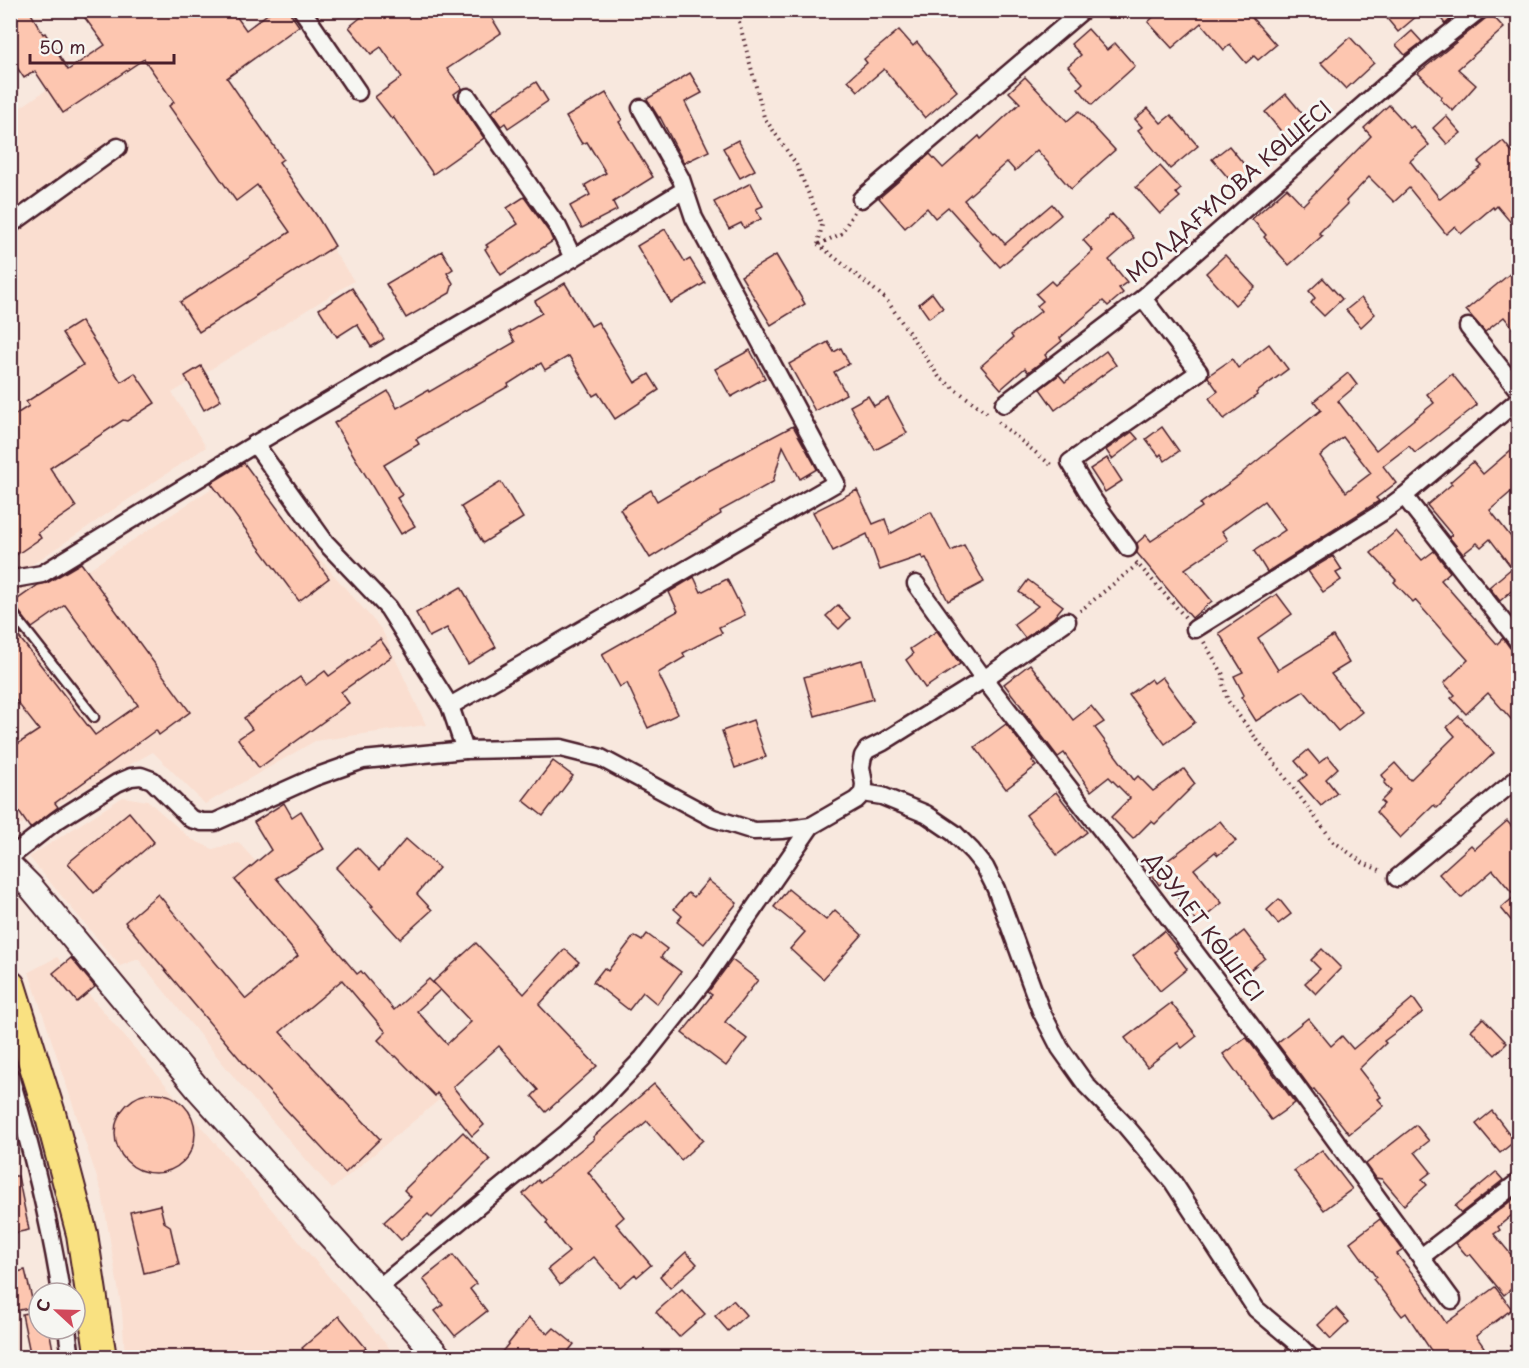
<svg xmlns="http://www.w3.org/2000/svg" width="1529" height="1368" font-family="'Playpen Sans',sans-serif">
  <rect width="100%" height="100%" fill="#f8e8de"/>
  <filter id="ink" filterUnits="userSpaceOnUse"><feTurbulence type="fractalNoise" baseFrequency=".0167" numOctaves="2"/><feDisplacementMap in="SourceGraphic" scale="12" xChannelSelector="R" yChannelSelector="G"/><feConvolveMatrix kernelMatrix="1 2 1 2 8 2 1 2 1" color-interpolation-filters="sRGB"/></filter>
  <g filter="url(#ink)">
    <!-- built -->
    <g fill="#faded0">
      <polygon points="161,11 173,11 354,281 172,393 206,447 21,572 42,600 241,469 382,630 426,725 315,741 205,804 153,752 11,830 11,114"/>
      <polygon points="123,797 148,801 191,839 213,849 238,842 361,977 451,1090 332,1189 238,1082 138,959 120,966 29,857"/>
      <polygon points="57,957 397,1357 125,1357 122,1311 102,1193 29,972"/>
    </g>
    <!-- building -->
    <g fill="#fdc6b0" stroke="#4a1f2b" stroke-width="1.5" fill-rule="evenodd">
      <polygon points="10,10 29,10 43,34 45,33 68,70 105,45 79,10 232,10 246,30 273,10 288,10 299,26 227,78 283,159 279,162 317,216 335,246 199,332 180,302 290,232 257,185 236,201 169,106 174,102 144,59 63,113 35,71 24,78 10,57"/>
      <polygon points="370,10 487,10 501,33 447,69 462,88 454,94 484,138 433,174 393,117 392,119 375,97 402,77 381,47 371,54 349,27"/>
      <polygon points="1161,10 1245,10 1276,45 1258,60 1254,56 1246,63 1230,44 1224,50 1201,23 1172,48 1148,22"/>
      <polygon points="1380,10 1424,10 1398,32"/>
      <polygon points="1435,10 1461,10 1445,24"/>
      <polygon points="1489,12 1504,28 1458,69 1476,85 1453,111 1440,99 1442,97 1418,73 1486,18"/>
      <polygon points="1088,29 1107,50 1115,43 1135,66 1092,105 1078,88 1083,83 1068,66 1081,55 1071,44"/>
      <polygon points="899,30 913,46 917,42 957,91 925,118 884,69 858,91 848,80 867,63 864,59"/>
      <polygon points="1412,31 1422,42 1405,55 1396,45"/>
      <polygon points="1350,37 1374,63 1346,89 1321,63"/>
      <polygon points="690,73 702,93 685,102 709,151 684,163 660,117 659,118 647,99"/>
      <polygon points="1025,77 1067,121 1079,111 1115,150 1071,189 1037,150 1015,171 1007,162 964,200 994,233 995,232 1005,244 1052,204 1061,215 1000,267 980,245 981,244 948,207 935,218 927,208 905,228 879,198 930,154 943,168 979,136 981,139 1020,103 1009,92"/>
      <polygon points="536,82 548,101 508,128 505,123 501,126 491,112"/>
      <polygon points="606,93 622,120 619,122 653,177 613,202 617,210 582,228 570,206 590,195 585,185 606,173 587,142 582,144 566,117"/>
      <polygon points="1286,94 1310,123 1289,141 1265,112"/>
      <polygon points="1389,105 1410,128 1413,126 1429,145 1410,161 1440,199 1482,166 1478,162 1503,141 1518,159 1518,231 1497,206 1494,209 1493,207 1461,234 1455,226 1446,234 1409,188 1394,202 1369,177 1346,201 1348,204 1319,233 1322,236 1289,265 1264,237 1266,235 1252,219 1287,188 1303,205 1371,136 1364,128"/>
      <polygon points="1148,108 1161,123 1171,115 1198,146 1170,169 1138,130 1142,127 1135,119"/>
      <polygon points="1446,116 1461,133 1447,144 1433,128"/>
      <polygon points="738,140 755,170 740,178 723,148"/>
      <polygon points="1229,146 1252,174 1236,187 1212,159"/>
      <polygon points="1160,166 1181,189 1176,193 1180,197 1160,214 1136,187"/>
      <polygon points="751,183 763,206 756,209 761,219 744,228 741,223 729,229 714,202"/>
      <polygon points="524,197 549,232 553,241 501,275 485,249 488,247 486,245 518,224 507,208"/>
      <polygon points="1112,214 1134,238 1109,260 1127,282 1119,288 1123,293 1108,306 1103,301 1060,338 1062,341 1045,355 1047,358 1028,372 1025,368 1001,389 981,366 1013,338 1011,335 1041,311 1037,306 1043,301 1036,294 1051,281 1055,285 1093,251 1083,240"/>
      <polygon points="665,229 685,262 690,259 705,283 671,303 637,246"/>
      <polygon points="442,251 453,269 447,273 453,283 450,293 406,318 386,284"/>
      <polygon points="776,255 805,304 771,325 741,276"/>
      <polygon points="1225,255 1255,287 1235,305 1206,273"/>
      <polygon points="1518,267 1518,334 1504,317 1485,332 1466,310"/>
      <polygon points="1323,278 1342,299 1324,316 1311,303 1315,298 1309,291"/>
      <polygon points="565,283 591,326 598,322 635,383 649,374 659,390 615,419 598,393 593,396 569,356 545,370 541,363 508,384 509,386 416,439 419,444 384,465 402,495 397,498 415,526 401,534 334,423 388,391 397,408 428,390 429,392 515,342 509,332 542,313 535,301"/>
      <polygon points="352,288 384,339 371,347 357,324 337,337 319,309"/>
      <polygon points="932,293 943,308 929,318 919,304"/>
      <polygon points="1361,298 1375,314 1361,327 1346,310"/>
      <polygon points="81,321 121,382 135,373 155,403 127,421 123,420 50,468 76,507 38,533 41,538 16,555 10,546 10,454 16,450 10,442 10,418 29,406 26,402 83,365 62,333"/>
      <polygon points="828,342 834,352 841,348 849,364 834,372 846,394 815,411 789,364"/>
      <polygon points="1269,344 1288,369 1256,393 1257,395 1224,419 1209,398 1218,391 1208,377 1209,375 1232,359 1238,368"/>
      <polygon points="750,350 765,378 731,397 715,369"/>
      <polygon points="1106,351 1116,365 1055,410 1040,389 1059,375 1065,382"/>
      <polygon points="201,366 221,400 204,410 185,376"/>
      <path d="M1348,373L1357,385L1338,401L1376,450L1434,403L1427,394L1452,374L1477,405L1415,453L1409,446L1383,466L1396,483L1376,498L1379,501L1267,572L1254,551L1285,530L1264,501L1222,531L1228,540L1185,569L1212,601L1192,618L1137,553L1138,548L1137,543L1146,535L1151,541L1202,507L1200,504L1243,473V472L1321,410L1314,401ZM1343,437L1371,473L1346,492L1320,456Z"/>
      <polygon points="868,396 874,406 888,398 907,433 875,450 850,406"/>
      <polygon points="793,426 817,469 800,479 783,446 773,482 720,511 721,514 650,558 620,509 651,490 657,501 699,476"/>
      <polygon points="1162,427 1179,451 1165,461 1161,454 1159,456 1146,439"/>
      <polygon points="1132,432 1138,439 1112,459 1106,450"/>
      <polygon points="1518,444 1518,486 1490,510 1518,546 1518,585 1500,601 1489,587 1512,568 1490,539 1481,547 1477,543 1463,554 1449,537 1452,535 1427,505 1452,484 1450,482 1473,462 1483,474"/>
      <polygon points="1107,458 1122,481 1105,492 1090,469"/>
      <polygon points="244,463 329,578 299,601 211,483"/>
      <polygon points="501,482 523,518 483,543 461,507"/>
      <polygon points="857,490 873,524 885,519 890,534 931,512 951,551 964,545 984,582 948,601 926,558 923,559 921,556 880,570 867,534 833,551 813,512"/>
      <polygon points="1396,531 1422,560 1434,551 1450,572 1441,580 1497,644 1503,638 1510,648 1518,651 1518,727 1488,693 1466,714 1451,698 1455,695 1444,683 1468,660 1415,600 1413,602 1394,582 1396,580 1371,553"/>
      <polygon points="1333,556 1342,570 1336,573 1341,580 1323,592 1308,571"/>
      <polygon points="81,563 190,712 159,735 156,730 55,803 58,807 30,828 10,799 10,749 39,730 10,693 10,621 21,635 19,637 95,735 138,705 65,605 32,628 15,606 11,604 38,585 47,583"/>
      <polygon points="694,577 701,592 727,579 745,615 719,627 722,633 683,653 685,657 658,673 678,714 648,728 627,683 620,687 602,654 678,611 669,592"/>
      <polygon points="1028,580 1063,606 1054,617 1025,638 1014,624 1038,606 1019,592"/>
      <polygon points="461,587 496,647 468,664 447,628 429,637 416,613"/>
      <polygon points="1277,594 1292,614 1258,638 1278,670 1333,636 1349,663 1331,674 1362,712 1338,731 1304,691 1256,721 1241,697 1244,695 1234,676 1243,672 1219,633"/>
      <polygon points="838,605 850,618 839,629 826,616"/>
      <polygon points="937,631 960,664 925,688 906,660 913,654 910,649"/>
      <polygon points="380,639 392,656 341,692 349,703 259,768 238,739 252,729 244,718 300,677 306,685 325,671 329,676"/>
      <polygon points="862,660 873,699 815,716 804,677"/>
      <polygon points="1030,664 1073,720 1091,706 1104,722 1095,728 1134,780 1138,776 1153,791 1184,769 1195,784 1155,824 1151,821 1133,839 1111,817 1130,798 1109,777 1091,791 1064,753 1058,757 1023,711 1024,710 1004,684"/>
      <polygon points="1162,677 1195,722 1165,744 1129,695 1151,679 1154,683"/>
      <polygon points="1459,716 1494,753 1437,808 1434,805 1400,838 1376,812 1384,804 1381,801 1391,791 1384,783 1386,781 1382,775 1395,763 1410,780 1455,736 1447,727"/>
      <polygon points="753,720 766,757 735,768 722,731"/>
      <polygon points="1006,724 1033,759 1032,761 1036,766 1006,789 975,747"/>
      <polygon points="1308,750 1319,763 1328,756 1338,768 1326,779 1337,793 1321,806 1299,781 1307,775 1295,761"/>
      <polygon points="553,761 573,776 543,816 523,800"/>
      <polygon points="1056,792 1087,832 1057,855 1026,815"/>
      <polygon points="284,803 292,817 301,811 324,849 276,878 357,974 361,971 394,1010 429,979 440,990 417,1011 447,1044 471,1022 433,982 476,943 524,994 565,949 579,962 539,1005 597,1066 546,1112 532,1096 538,1090 499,1046 453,1087 484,1125 472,1136 437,1093 435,1096 396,1056 395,1057 378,1040 386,1032 342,980 280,1032 380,1139 345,1173 250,1071 125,922 158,894 246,999 298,956 235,880 271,850 254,822"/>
      <polygon points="129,812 154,842 94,893 68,863"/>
      <polygon points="1220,821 1236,841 1218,855 1215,852 1194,869 1222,903 1198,923 1164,881 1159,885 1151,873"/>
      <polygon points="1507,821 1518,834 1518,929 1501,908 1515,896 1493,870 1461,898 1439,874 1471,845 1475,849"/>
      <polygon points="406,839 439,868 417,894 432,910 400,939 371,907 373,906 336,868 357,847 379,870"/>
      <polygon points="708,880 737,903 704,944 677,922 682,916 674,909 688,893 694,897"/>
      <polygon points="788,889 826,920 835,910 862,935 823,979 790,949 805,932 774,907"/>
      <polygon points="1279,899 1291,914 1278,924 1267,910"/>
      <polygon points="1164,931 1178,949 1174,952 1187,969 1160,991 1133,956"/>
      <polygon points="1244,931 1265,958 1244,975 1237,967 1231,972 1216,953"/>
      <polygon points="647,934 667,949 661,957 681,972 657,1004 643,992 629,1010 593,982 604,968 608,971 634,936 642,941"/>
      <polygon points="1322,949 1341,968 1316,994 1305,983 1320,969 1311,960"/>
      <polygon points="71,958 95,987 77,1002 53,973"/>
      <polygon points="732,960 758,980 725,1022 747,1039 726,1066 682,1033 712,995 708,992"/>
      <polygon points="1413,998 1423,1012 1384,1041 1386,1043 1359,1069 1381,1097 1378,1099 1384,1106 1349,1134 1314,1089 1312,1090 1277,1043 1308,1018 1331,1046 1342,1036 1353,1049"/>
      <polygon points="1171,1003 1197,1036 1182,1048 1178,1043 1147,1067 1125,1038"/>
      <polygon points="1483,1018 1507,1043 1495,1055 1471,1030"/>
      <polygon points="1246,1037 1295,1103 1271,1120 1223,1054"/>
      <polygon points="654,1084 703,1140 681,1160 647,1121 588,1172 624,1217 616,1224 651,1265 637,1277 635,1274 620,1287 594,1257 560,1285 548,1269 569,1252 546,1223 548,1221 523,1194 538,1180 540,1183 594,1139 593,1137"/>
      <circle cx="155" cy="1133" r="40"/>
      <polygon points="1492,1111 1515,1141 1500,1153 1476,1124"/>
      <polygon points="1416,1125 1429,1141 1415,1152 1431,1172 1422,1179 1427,1185 1404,1205 1382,1179 1376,1178 1366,1164"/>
      <polygon points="463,1132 490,1160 432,1218 428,1214 401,1240 384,1222 411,1197 404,1190"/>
      <polygon points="1322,1150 1352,1189 1324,1210 1294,1171"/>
      <polygon points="1496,1172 1503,1180 1461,1213 1455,1206"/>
      <polygon points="10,1176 18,1176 29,1230 10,1234"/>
      <polygon points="1516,1197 1518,1200 1518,1210 1498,1227 1500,1230 1494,1234 1518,1263 1518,1283 1504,1295 1470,1254 1467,1256 1456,1243"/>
      <polygon points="160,1205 164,1222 170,1226 179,1265 144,1273 130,1212"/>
      <polygon points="1380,1219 1403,1250 1397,1254 1424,1288 1423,1288 1446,1323 1495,1287 1512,1309 1476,1336 1484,1347 1469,1358 1436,1358 1406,1313 1402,1316 1373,1279 1376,1277 1350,1242"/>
      <polygon points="686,1252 697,1264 670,1288 660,1276"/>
      <polygon points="453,1255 476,1284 470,1289 487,1311 455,1336 435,1311 443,1305 423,1279"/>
      <polygon points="25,1270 34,1307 10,1312 10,1274"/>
      <polygon points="682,1289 705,1314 679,1337 656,1312"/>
      <polygon points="733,1300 746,1315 728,1331 715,1316"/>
      <polygon points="1336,1308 1349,1322 1331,1339 1318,1325"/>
      <polygon points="39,1311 39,1329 49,1329 54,1355 31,1358 22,1314"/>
      <polygon points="339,1316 366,1348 355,1358 310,1358 302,1348"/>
      <polygon points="529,1318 548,1334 554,1328 574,1344 563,1358 497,1358"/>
    </g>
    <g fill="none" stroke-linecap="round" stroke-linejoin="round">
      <defs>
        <polyline id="lane" points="10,610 94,717"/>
        <g id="street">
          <polyline points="302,10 358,92"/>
          <polyline points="468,97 558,227 573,258"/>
          <polyline points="861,199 1083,10"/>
          <polyline points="10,225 118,147"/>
          <polyline points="1468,327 1518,390"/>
          <polyline points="1004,404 1143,298 1402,71 1479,10"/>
          <polyline points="255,444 325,542 388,608 450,706 465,750"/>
          <polyline points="1404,496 1518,641"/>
          <polyline points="1128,548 1091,497 1070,462 1199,372 1143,298"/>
          <polyline points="10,581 19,578 42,574 255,444 573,258 684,190"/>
          <polyline points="916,584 984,679 1135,873 1285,1071 1452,1300"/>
          <polyline points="1195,629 1381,513 1404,496 1518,400"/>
          <polyline points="450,706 836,483 694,218 681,179 641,108"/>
          <polyline points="863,793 882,796 926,814 954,833 972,851 985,867 996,889 1041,1011 1060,1048 1087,1086 1125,1125 1173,1182 1256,1309 1293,1340 1311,1358"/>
          <polyline points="10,857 56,821 117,783 131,777 141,776 152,780 191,819 202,822 215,822 315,777 363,760 465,750 561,748 601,758 713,818 754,831 782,830 811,826"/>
          <polyline points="1397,878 1518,778"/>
          <path d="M10,1076C31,1147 50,1220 61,1293"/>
          <polyline points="1421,1257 1518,1182"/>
          <polyline points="377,1289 567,1133 604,1099 643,1058 703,982 811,826 856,800 863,793 864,784 861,767 863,756 867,750 883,742 984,679 1067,621"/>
          <polyline points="67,1329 71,1358"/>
        </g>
        <polyline id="secondary" points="10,866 30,886 199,1090 440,1358"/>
        <polyline id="highway" points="10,986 51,1117 82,1234 101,1358"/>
      </defs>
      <!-- lane casing -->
      <use href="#lane" stroke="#4a1f2b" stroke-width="13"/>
      <!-- street casing -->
      <use href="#street" stroke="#4a1f2b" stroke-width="21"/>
      <!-- secondary casing -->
      <use href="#secondary" stroke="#4a1f2b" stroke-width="28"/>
      <!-- highway casing -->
      <use href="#highway" stroke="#4a1f2b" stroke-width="34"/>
      <!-- path -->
      <g stroke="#4a1f2b" stroke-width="4" stroke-dasharray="1.5 4.5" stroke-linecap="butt">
        <polyline points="736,10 764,117 796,164 822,225 818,244"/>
        <polyline points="818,244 886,299 939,377 990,415"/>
        <polyline points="819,244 841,234 854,212"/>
        <polyline points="998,422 1051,465 1053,464"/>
        <polyline points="1136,562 1185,617"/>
        <polyline points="1080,611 1138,564"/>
        <polyline points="1204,642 1224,676 1223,684 1228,701 1333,841 1363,863 1382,871"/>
      </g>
      <!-- lane -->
      <use href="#lane" stroke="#f6f6f2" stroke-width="8"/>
      <!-- street -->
      <use href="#street" stroke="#f6f6f2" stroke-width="16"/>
      <!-- secondary -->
      <use href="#secondary" stroke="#f6f6f2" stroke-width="24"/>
      <!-- highway -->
      <use href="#highway" stroke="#f9e181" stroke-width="30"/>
    </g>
  </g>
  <g text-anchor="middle" stroke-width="6" stroke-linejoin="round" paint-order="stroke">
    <!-- street labels -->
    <g font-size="21" fill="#4a1f2b" stroke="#f6f6f2">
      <text transform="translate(1229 192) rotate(-41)" y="7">МОЛДАҒҰЛОВА КӨШЕСІ</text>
      <text transform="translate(1204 927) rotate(53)" y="7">ДӘУЛЕТ КӨШЕСІ</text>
    </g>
  </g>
  <!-- margin -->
  <rect width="1529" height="1368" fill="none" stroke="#f6f6f2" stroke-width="36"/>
  <rect x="18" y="18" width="1493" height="1332" fill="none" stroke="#4a1f2b" stroke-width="2" filter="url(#ink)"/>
  <!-- north arrow -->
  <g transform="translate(57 1311) rotate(292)"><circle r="28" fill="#f6f6f2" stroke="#b1a0a2" stroke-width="1.5"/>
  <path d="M0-4.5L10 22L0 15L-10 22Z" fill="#d1495b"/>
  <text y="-9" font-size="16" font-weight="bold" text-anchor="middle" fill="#4a1f2b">С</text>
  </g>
  <!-- scale -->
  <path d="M30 54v9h144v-9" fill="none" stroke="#4a1f2b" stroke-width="3"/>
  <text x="39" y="54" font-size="18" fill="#4a1f2b" stroke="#f6f6f2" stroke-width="4.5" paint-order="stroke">50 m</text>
</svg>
